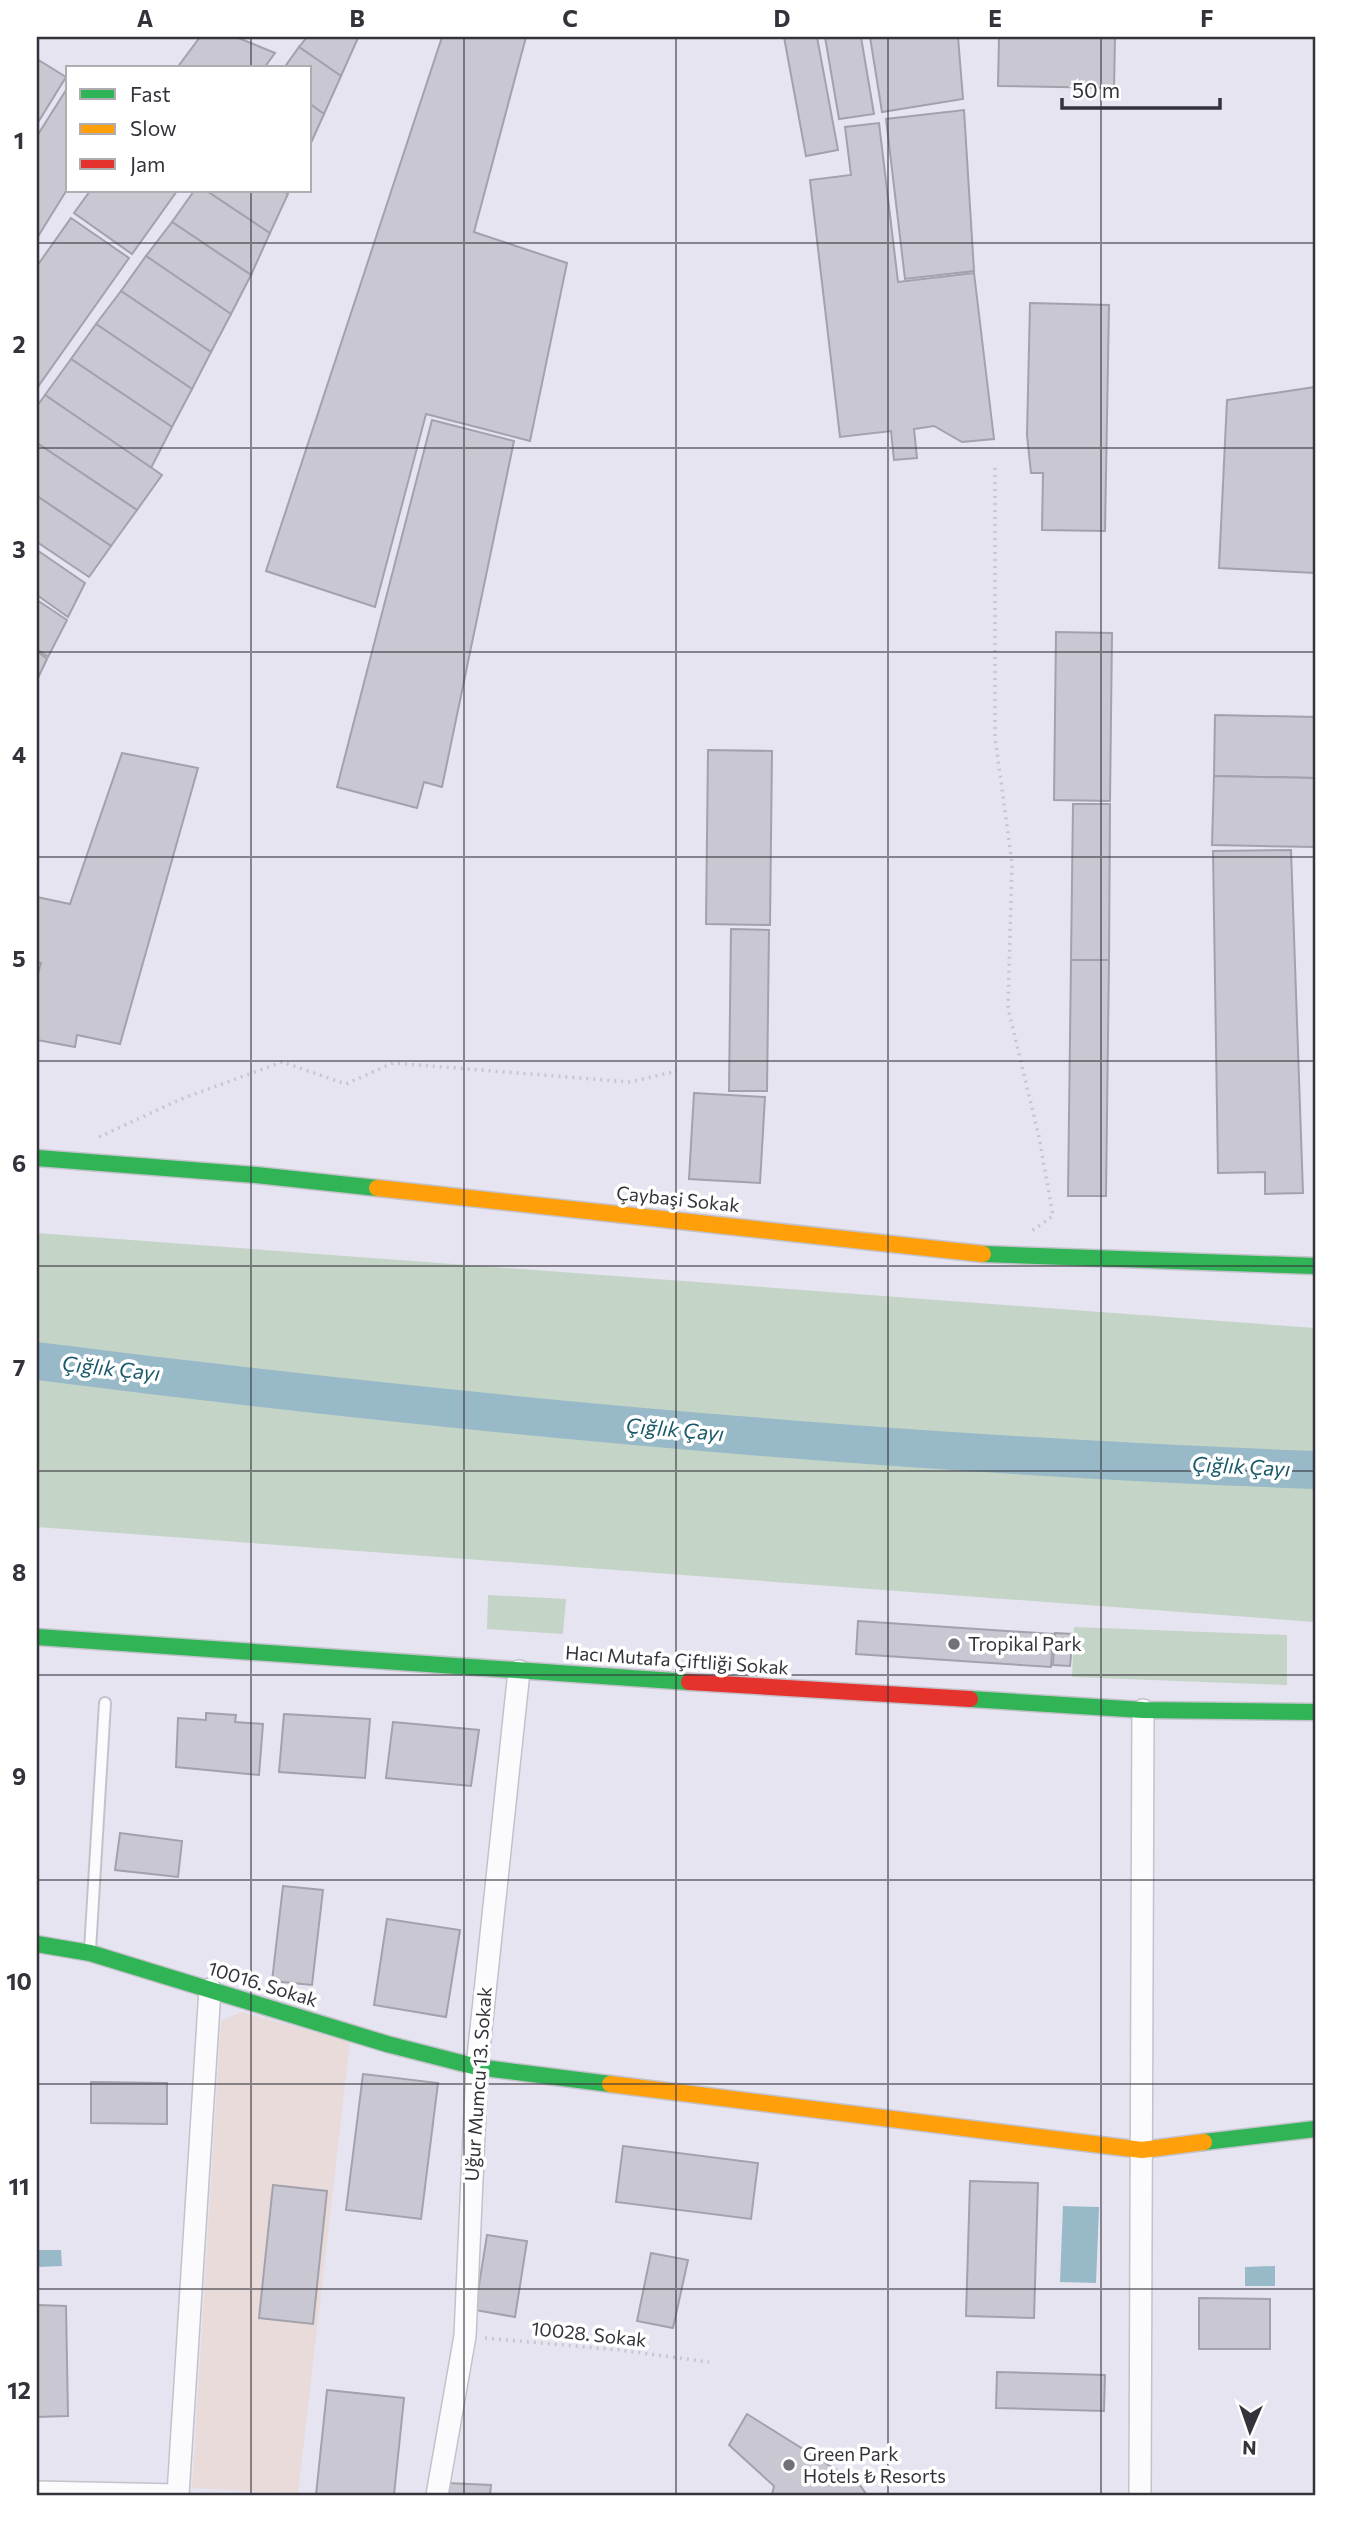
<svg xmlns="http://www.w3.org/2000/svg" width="1352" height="2532" font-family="Commissioner,sans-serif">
  <rect width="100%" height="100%" fill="#e6e4f0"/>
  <!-- education -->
  <polygon fill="#e8dbd9" points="242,2012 350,2042 298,2494 192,2488 221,2021"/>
  <!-- green -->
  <g fill="#c4d4c7">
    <polygon points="37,1233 1315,1328 1315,1622 37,1527"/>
    <polygon points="488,1595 566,1599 563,1634 487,1629"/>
    <polygon points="1074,1627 1287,1635 1287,1685 1072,1677"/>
  </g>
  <!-- water -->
  <g fill="#98b9c7">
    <polygon points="1063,2206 1099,2207 1096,2283 1060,2282"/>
    <polygon points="37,2250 61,2250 62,2266 37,2267"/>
    <polygon points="1275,2266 1275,2286 1245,2286 1245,2267"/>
  </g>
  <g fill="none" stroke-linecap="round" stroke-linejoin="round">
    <!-- river -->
    <path stroke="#98b9c7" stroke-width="38" d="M37,1361C461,1415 887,1454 1315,1470"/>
  </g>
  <!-- building -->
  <g fill="#c9c7d1" stroke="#a3a1ab" stroke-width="2">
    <polygon points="200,37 236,37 275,53 264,68 177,68"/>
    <polygon points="307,37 358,38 341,76 299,47"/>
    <polygon points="442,37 526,37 474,232 567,263 530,441 426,414 375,607 266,571"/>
    <polygon points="784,37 817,37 838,150 806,156"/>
    <polygon points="825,37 861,37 874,114 839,119"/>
    <polygon points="870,37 958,37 963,99 882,112"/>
    <polygon points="999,37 1115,37 1114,88 998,86"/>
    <polygon points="299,47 341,76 324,114 310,104 310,68 284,68"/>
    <polygon points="37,59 66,77 37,124"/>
    <polygon points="68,87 68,188 37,238 37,136"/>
    <polygon points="310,104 324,114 310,145"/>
    <polygon points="964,110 974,271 905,279 886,119"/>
    <polygon points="879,123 898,282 974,273 994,439 962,442 934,426 914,429 917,458 894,460 891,431 840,437 810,180 851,175 845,127"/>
    <polygon points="90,191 177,191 132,254 74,213"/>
    <polygon points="194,191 207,191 270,233 251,275 172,222"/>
    <polygon points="207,191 283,191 288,194 270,233"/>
    <polygon points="71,218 129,258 37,388 37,266"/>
    <polygon points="172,222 251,275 231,314 146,256"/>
    <polygon points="146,256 231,314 211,352 121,291"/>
    <polygon points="121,291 211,352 192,389 96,324"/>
    <polygon points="1030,303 1109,305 1105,531 1042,530 1043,473 1031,473 1027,435"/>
    <polygon points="96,324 192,389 172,427 71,359"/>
    <polygon points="71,359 172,427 151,468 45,395"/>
    <polygon points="1315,387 1315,573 1219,568 1227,400"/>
    <polygon points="45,395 162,475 137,510 37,443 37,406"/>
    <polygon points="432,420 514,441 442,787 424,782 417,808 337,787"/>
    <polygon points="37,443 137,510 111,546 37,496"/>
    <polygon points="37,496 111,546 89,577 37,542"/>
    <polygon points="37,550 85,583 68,617 37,595"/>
    <polygon points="37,600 67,620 48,657 37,649"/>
    <polygon points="1056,632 1112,633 1110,801 1054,800"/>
    <polygon points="37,651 47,659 37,680"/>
    <polygon points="1215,715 1315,717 1315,778 1214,776"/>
    <polygon points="708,750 772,751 770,925 706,924"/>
    <polygon points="122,753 198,768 120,1044 77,1035 75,1047 37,1040 37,977 41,963 37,962 37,897 70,904"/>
    <polygon points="1214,776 1315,778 1315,847 1212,845"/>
    <polygon points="1073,804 1110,804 1109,960 1071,960"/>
    <polygon points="1291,850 1303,1193 1265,1194 1265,1172 1218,1173 1213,851"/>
    <polygon points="731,929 769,930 767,1091 729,1091"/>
    <polygon points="1071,960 1109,960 1106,1196 1068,1196"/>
    <polygon points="694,1093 765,1097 760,1183 689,1179"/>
    <polygon points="858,1621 1053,1634 1051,1667 856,1654"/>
    <polygon points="1055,1633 1073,1634 1070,1666 1053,1665"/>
    <polygon points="206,1713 236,1715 235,1722 263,1724 259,1775 176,1767 178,1718 206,1720"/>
    <polygon points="284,1714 370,1719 365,1778 279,1772"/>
    <polygon points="393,1722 479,1730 471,1786 386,1778"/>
    <polygon points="120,1833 182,1841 178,1877 115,1870"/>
    <polygon points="283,1886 323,1890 312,1985 272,1981"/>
    <polygon points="387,1919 460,1930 446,2017 374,2005"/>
    <polygon points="363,2074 438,2083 421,2219 346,2210"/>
    <polygon points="91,2082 167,2083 167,2124 91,2123"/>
    <polygon points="623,2146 758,2163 751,2219 616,2202"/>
    <polygon points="970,2181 1038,2183 1034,2318 966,2316"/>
    <polygon points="273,2185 327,2191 313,2324 259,2318"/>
    <polygon points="487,2235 527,2241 515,2317 475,2310"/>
    <polygon points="651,2253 688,2260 673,2328 637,2321"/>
    <polygon points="1199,2298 1270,2299 1270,2349 1199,2349"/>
    <polygon points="37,2305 66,2306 68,2416 37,2417"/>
    <polygon points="997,2372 1105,2375 1104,2411 996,2408"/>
    <polygon points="327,2390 404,2398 394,2495 316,2495"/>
    <polygon points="747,2414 859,2484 867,2495 772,2495 774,2486 729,2445"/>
    <polygon points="446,2483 491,2485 490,2495 445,2495"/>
  </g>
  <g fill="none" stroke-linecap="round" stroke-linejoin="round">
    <defs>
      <polyline id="lane" points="90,1950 105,1703"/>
      <g id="street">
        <polyline points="37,2492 178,2495"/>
        <polyline points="178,2495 210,1989"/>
        <polyline points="437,2495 465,2336 477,2067 519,1671"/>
        <polyline points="1140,2495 1143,1710"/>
      </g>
      <g id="fast">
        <polyline points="37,1158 256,1175 377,1188"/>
        <polyline points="983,1254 1315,1266"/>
        <polyline points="37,1637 689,1682"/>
        <polyline points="970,1699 1143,1710 1315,1712"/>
        <polyline points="37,1944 90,1953 387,2044 477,2067 610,2084"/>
        <polyline points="1204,2142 1315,2129"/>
      </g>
      <g id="slow">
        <polyline points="377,1188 983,1254"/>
        <polyline points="610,2084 1142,2150 1204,2142"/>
      </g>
      <polyline id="jam" points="689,1682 970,1699"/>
    </defs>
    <!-- lane casing -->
    <use href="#lane" stroke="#c3c2cb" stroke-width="14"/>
    <!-- street casing -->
    <use href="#street" stroke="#c3c2cb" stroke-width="24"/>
    <!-- fast casing -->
    <use href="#fast" stroke="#c3c2cb" stroke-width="19"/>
    <!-- slow casing -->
    <use href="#slow" stroke="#c3c2cb" stroke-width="19"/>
    <!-- jam casing -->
    <use href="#jam" stroke="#c3c2cb" stroke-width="19"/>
    <!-- path -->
    <g stroke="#c7c6cb" stroke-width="3.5" stroke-dasharray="2 5" stroke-linecap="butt">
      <polyline points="995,468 995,737 1012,863 1008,1008 1039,1137 1053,1216 1030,1232"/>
      <polyline points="99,1137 181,1099 282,1062 346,1084 393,1063 630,1082 677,1071"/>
      <polyline points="485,2338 619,2350 709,2362"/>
    </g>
    <!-- lane -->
    <use href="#lane" stroke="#fbfbfd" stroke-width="10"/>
    <!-- street -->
    <use href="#street" stroke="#fbfbfd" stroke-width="21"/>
    <!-- fast -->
    <use href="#fast" stroke="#30b455" stroke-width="16"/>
    <!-- slow -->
    <use href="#slow" stroke="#ff9f0a" stroke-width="16"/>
    <!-- jam -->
    <use href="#jam" stroke="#e5322d" stroke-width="16"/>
  </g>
  <!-- grid -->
  <path fill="none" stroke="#34333b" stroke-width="2" stroke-opacity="0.55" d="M251,37V68M464,37V2495M676,37V2495M888,37V2495M1101,37V2495M251,191V2495M37,243H1315M37,448H1315M37,652H1315M37,857H1315M37,1061H1315M37,1266H1315M37,1471H1315M37,1675H1315M37,1880H1315M37,2084H1315M37,2289H1315"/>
  <!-- markers -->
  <g fill="#72717a" stroke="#fff" stroke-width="2.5">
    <circle cx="954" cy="1644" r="7"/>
    <circle cx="789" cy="2465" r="7"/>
  </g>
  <g text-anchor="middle" stroke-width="7" stroke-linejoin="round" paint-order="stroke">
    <!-- street labels -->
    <g font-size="19" fill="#34333b" stroke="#fff">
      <text transform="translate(678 1199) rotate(6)" y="7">Çaybaşi Sokak</text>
      <text transform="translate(677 1660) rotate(4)" y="7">Hacı Mutafa Çiftliği Sokak</text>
      <text transform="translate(263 1984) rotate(17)" y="7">10016. Sokak</text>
      <text transform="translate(478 2084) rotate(-86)" y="7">Uğur Mumcu 13. Sokak</text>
      <text transform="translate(589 2334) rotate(6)" y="7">10028. Sokak</text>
    </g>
    <!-- poi labels -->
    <g font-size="19" fill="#34333b" stroke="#fff" text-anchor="start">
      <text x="968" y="1651">Tropikal Park</text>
      <text x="803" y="2461">Green Park<tspan x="803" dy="22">Hotels ₺ Resorts</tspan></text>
    </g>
    <!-- water labels -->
    <g font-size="21" font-style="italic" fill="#19596a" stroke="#fff">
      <text transform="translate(111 1369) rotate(6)" y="7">Çığlık Çayı</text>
      <text transform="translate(675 1430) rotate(5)" y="7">Çığlık Çayı</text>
      <text transform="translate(1241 1467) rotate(3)" y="7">Çığlık Çayı</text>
    </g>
  </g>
  <!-- border -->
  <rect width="1352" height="2532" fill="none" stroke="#ffffff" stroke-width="77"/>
  <!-- legend -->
  <rect x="66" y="66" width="245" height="126" fill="#ffffff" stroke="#aeadb1" stroke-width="2"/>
  <rect x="80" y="89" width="35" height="10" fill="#30b455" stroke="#aeadb1" stroke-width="2"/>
  <text x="130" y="102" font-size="21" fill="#34333b">Fast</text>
  <rect x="80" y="124" width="35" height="10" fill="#ff9f0a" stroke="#aeadb1" stroke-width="2"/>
  <text x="130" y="136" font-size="21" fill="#34333b">Slow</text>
  <rect x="80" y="159" width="35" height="10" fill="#e5322d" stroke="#aeadb1" stroke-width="2"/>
  <text x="130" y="172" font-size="21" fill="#34333b">Jam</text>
  <!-- north arrow -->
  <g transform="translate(1250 2431) rotate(182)" stroke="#ffffff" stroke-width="5" paint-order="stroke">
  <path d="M0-5L12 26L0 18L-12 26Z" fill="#34333b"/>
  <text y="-10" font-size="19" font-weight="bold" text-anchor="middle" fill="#34333b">N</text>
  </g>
  <!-- scale -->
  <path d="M1062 98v10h158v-10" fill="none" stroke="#34333b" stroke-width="3.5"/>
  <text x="1072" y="98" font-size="21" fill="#34333b" stroke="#ffffff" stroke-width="5" paint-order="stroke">50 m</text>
  <rect x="38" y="38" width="1276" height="2456" fill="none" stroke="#34333b" stroke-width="2.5"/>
  <g font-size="23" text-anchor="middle" font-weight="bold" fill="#34333b">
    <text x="145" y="27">A</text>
    <text x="357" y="27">B</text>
    <text x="570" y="27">C</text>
    <text x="782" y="27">D</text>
    <text x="995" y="27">E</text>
    <text x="1207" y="27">F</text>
    <text x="19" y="149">1</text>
    <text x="19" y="353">2</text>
    <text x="19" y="558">3</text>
    <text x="19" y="763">4</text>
    <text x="19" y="967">5</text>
    <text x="19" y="1172">6</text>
    <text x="19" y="1376">7</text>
    <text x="19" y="1581">8</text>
    <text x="19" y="1785">9</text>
    <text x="19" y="1990">10</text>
    <text x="19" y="2195">11</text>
    <text x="19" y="2399">12</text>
  </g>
</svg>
